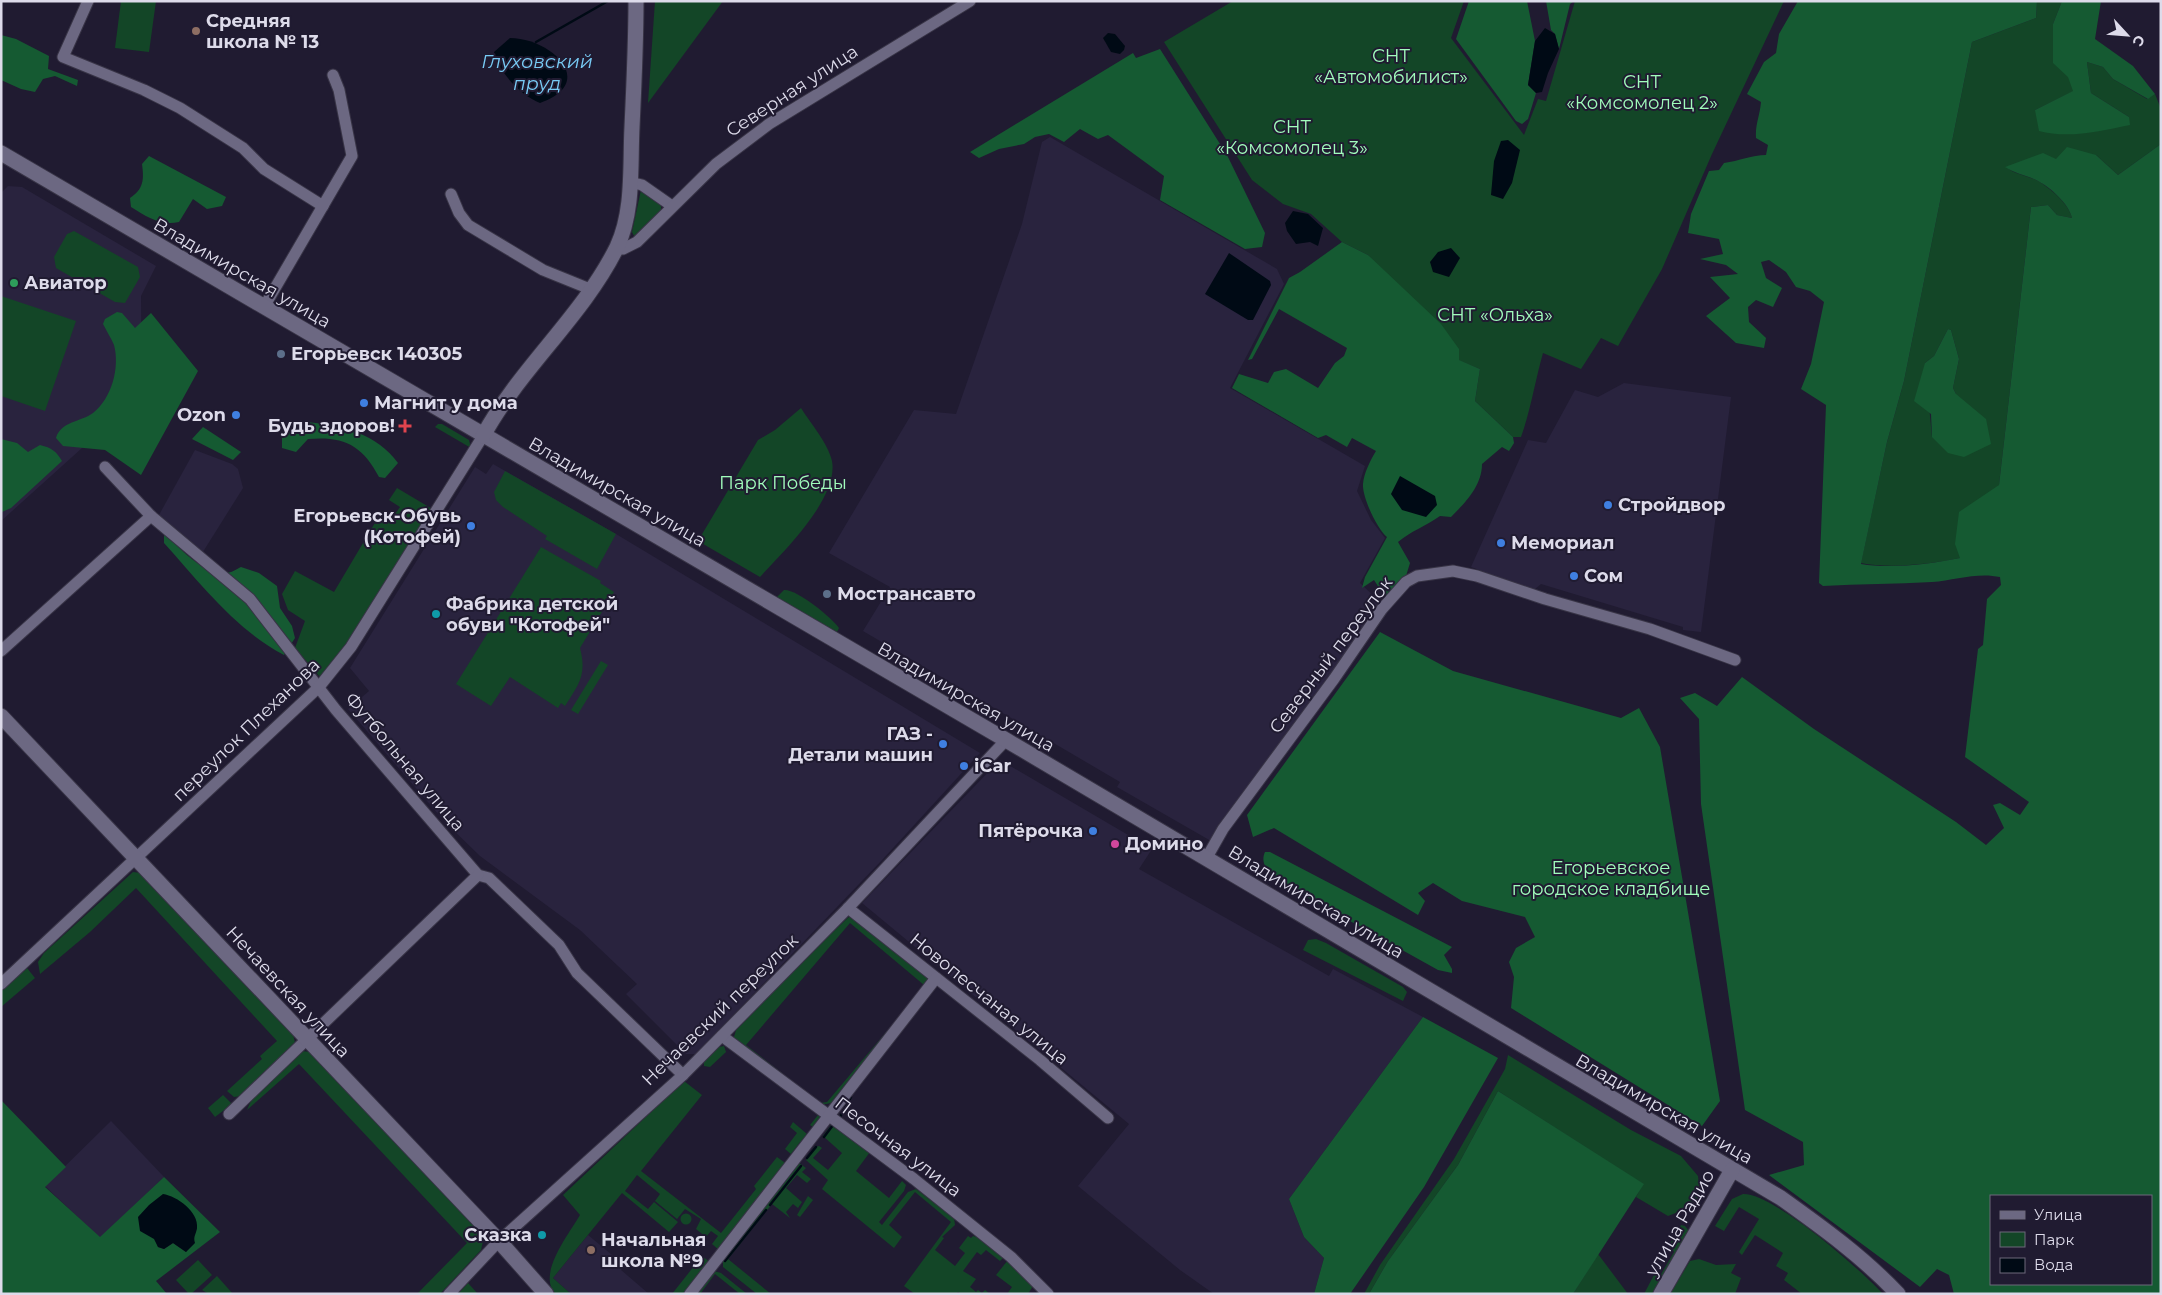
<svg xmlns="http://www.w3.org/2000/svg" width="2162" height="1295" font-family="Montserrat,sans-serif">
  <rect width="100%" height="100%" fill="#201b31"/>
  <!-- built -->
  <g fill="#29233e">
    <polygon points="1050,137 1277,269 1284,284 1230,388 1365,466 1357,491 1371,520 1385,538 1360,583 1381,603 1211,841 1117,787 1120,782 863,631 890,587 829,553 914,410 956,414 1022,224 1042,142"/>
    <polygon points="8,186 22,187 156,266 141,296 142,416 82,448 1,521 1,193"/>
    <polygon points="1624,383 1731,397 1701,632 1683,630 1683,627 1541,584 1534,590 1471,567 1528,440 1546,443 1575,390 1598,397"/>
    <polygon points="195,450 232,464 238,469 243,488 201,555 160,522 159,515"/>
    <polygon points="493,464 616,534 980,753 883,859 696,1054 686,1054 626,994 637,984 580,930 480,856 446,823 348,709 369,691 350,668 475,467 486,474"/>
    <polygon points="1000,760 1152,849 1139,869 1329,976 1333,969 1423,1017 1289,1199 1304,1237 1324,1258 1314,1294 1214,1294 1180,1270 1078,1186 1129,1124 862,903"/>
    <polygon points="111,1121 164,1177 100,1238 45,1186"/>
    <polygon points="588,1235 624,1265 621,1270 649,1294 571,1294 553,1278"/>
  </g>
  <!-- green -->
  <g fill="#134627" fill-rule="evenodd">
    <polygon points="121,1 156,1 149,52 115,48"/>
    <polygon points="655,1 723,1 648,103"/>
    <path d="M1233,1H1464L1451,38L1524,135L1538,99L1546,101L1575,1H1784L1712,154L1662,269L1618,346L1601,338L1581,369L1543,353C1535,381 1531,409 1521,437H1513L1475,401L1480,369L1458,360L1368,255L1342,242L1311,214L1283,204L1252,180L1164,42Z"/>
    <path d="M2037,1H2062L2053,24L2074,91L2035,110L2129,117L2091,93L2087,62L2103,67L2113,79L2147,99L2155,94L2161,109V144L2118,175L2096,155L2006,167C2015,175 2027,175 2038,181C2051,189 2069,204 2072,218L2057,215L2048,205L2031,207L1999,485L1960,558C1931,564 1889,569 1861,563L1887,442L1904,381L1972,42L2036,18ZM1948,329L1951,330L1959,359L1953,388L1956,394L1932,437L1925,363L1934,356Z"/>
    <polygon points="641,190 661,204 661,212 642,232 634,236 632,232"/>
    <polygon points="74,231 138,267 140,277 125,303 115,302 56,268 54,257 67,234"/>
    <polygon points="1,296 76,321 45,411 1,396"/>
    <path d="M801,408C811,424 828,443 832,461C839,498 783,552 760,577L698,541L758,440L775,430Z"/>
    <polygon points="438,424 442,424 469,440 471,448 435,427"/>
    <polygon points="505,471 616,534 597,569 545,539 547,536 503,507 496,500 494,492"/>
    <polygon points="397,488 434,510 348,643 321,678 295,648 305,621 288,610 282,594 295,571 334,592 382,511 393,517 400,507 389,500"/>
    <path d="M541,547L601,581L600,583L614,592L580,648C587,675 579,684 565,706L561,703L558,708L510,677L491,706L456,684Z"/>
    <path d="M784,590C797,589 831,617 839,628L837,632L778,600L777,597Z"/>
    <polygon points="601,661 608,665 578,714 571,710"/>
    <polygon points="133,872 141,873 293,1034 295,1043 241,1096 234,1097 227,1091 262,1059 260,1056 277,1041 136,888 90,932 40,974 38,962 44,953"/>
    <polygon points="850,916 929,978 924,985 850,923 746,1045 820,1103 827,1102 887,1031 890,1034 832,1103 819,1105 733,1040 737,1027 812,951"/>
    <polygon points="1308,940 1316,939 1326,943 1403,987 1407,992 1403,1001 1303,950"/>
    <polygon points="27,968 35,978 1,1007 1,991"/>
    <polygon points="724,1046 726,1052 710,1067 704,1066 704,1061 719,1047"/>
    <polygon points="302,1051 310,1052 484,1237 481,1250 440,1294 417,1294 467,1243 299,1064 247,1110 254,1094"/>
    <polygon points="737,1053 820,1115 821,1118 803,1145 800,1142 791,1154 785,1149 797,1133 790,1127 793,1122 807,1134 813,1127 810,1125 818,1115"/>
    <polygon points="1508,1055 1631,1130 1681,1156 1698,1176 1701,1203 1668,1216 1636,1197 1643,1184 1498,1091 1458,1165 1388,1261 1369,1294 1364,1294 1380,1265 1454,1159 1505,1069"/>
    <path d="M684,1081L702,1095L641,1171L721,1233L756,1189L754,1186L777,1157L788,1165L720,1251L712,1244L718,1236L711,1231L706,1237L696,1229L701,1219L685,1209L677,1219L655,1201L660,1194L637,1175L625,1191L648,1209L654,1202L678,1222L669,1232L622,1193L553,1278L571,1294H556C536,1275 569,1234 580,1215L563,1195Z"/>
    <polygon points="223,1095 232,1104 215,1117 208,1108"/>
    <polygon points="832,1124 870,1152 856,1171 889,1198 902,1181 906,1185 904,1191 879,1222 882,1225 908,1192 916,1189 954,1218 955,1225 942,1237 944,1238 935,1250 955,1266 965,1253 959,1248 968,1236 971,1238 973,1236 980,1238 1004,1257 1000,1261 986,1250 981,1255 977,1252 963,1271 976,1279 970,1287 976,1292 978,1290 982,1293 985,1290 990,1294 961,1294 958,1292 956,1294 915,1294 904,1286 951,1222 915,1192 889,1225 902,1237 894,1248 822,1189 828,1180 806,1160 815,1147 819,1146 822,1148 813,1158 828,1170 842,1153 823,1136"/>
    <polygon points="799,1163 806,1168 802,1172 811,1179 807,1183 797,1175 786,1188 802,1202 798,1208 793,1204 786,1212 790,1218 772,1204 728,1259 771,1294 757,1294 723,1267 723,1260"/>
    <path d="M1743,1194C1774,1193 1861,1270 1883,1294H1802L1784,1280L1788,1273L1776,1266L1783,1253L1755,1235L1742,1255L1739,1252L1759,1219L1739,1207L1724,1231L1715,1226L1732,1199Z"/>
    <polygon points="808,1196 813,1200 800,1217 797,1215"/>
    <circle cx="686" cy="1219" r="5.5"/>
    <polygon points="1681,1225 1685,1226 1689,1231 1654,1294 1644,1294 1655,1273 1660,1276 1674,1252 1670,1244"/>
    <polygon points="1598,1254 1628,1294 1573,1294"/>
    <polygon points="702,1256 711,1263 686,1294 672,1294"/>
    <polygon points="1699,1259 1716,1265 1736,1264 1731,1273 1741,1278 1735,1294 1670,1294 1690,1261"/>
    <polygon points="198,1260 212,1275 191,1294 189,1294 176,1280"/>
    <polygon points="1008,1260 1033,1286 1028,1294 1007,1294 1012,1287 996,1275"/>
    <polygon points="714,1271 721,1273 747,1294 740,1294 715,1274 700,1294 694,1294"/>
    <polygon points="217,1276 233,1294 209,1294 202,1290"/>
    <polygon points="468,1283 478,1294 458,1294"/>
  </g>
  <!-- forest -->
  <g fill="#155a32" fill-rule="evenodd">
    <polygon points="1469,1 1527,1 1535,41 1528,85 1536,93 1528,119 1522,124 1516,121 1456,39"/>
    <polygon points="1546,1 1574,1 1570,4 1559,49 1555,34 1551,30"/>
    <path d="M1798,1H2037L2036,18L1972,42L1904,381L1887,442L1861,564C1889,569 1931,564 1960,558L1955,544L1959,512L1999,485L2031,207L2048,205L2057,215L2072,218C2069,204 2051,188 2038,181C2027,175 2015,174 2005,167L2043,153L2056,159L2067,147L2096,155L2118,175L2161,144V1294H1954L1949,1275L1937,1269L1920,1287L1769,1175L1804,1165L1803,1142L1745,1110L1701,804L1699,719L1680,698L1695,693L1717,706L1742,677L1814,729L1956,822L1986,845L2004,828L1993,805L2000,803L2020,815L2029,802L1965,757L1978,649L1983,645L1987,599L2001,585L2000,577C1978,572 1955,580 1932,582C1896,584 1859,584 1823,586L1819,583L1826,405L1801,389L1811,364L1824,302L1810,291L1796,287L1786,272L1769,260L1761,262L1766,278L1782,288L1773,307L1756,300L1748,307L1749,322L1766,338L1764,348L1736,343L1706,316L1730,298L1710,277L1738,274L1726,265L1700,259L1723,254L1719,239L1688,233L1691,214L1709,171L1719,170L1724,163C1739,161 1752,155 1766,155L1768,145L1756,138C1755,125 1760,115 1761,102L1747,94L1764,62L1776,53L1779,34ZM1991,1196H2151V1284H1991Z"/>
    <path d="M2062,1H2101L2095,39L2133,66L2155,94L2148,99L2113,79L2103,67L2087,62L2091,93L2129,117L2130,125C2101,131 2068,139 2039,131L2035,110L2073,91L2068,77L2053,63V24Z"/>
    <polygon points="1,35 16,39 49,56 48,69 78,80 77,86 55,76 43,79 35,92 21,89 1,80"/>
    <polygon points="1160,49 1227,155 1265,233 1262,247 1245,249 1160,200 1164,176 1108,135 1098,139 1080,129 1064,142 1049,134 1035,137 1024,144 999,149 979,158 970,152 1133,53 1136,58"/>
    <path d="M149,156L226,197L222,206L207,209L193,199L179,222C160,226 147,217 131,207L130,198C144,189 144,179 142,164Z"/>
    <path d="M1342,242L1368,255L1441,324L1459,349V360L1480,369L1475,401L1513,437L1514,443L1509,451L1502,447L1482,464C1482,486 1465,503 1451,517L1440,516C1426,526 1411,531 1398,542L1410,563L1406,576L1385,597L1374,580L1362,588L1365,577L1387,537C1377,529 1362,497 1363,484C1364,473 1370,461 1376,451L1352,438L1347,447L1326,435L1318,438L1232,388L1239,374L1268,383L1274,372L1286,369L1318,388L1335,363L1344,356L1347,348L1279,309L1252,359L1248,360L1289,278L1300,272Z"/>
    <path d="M117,312L122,313L135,328L151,313L198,371L141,475L105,450L63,446L56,438C61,421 81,422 93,413C112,398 120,367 114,345C111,338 106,330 103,324L105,319Z"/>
    <polygon points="1948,329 1951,330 1959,359 1953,388 1956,394 1986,419 1991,444 1964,457 1948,453 1932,437 1931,414 1914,401 1925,363 1934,356"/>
    <path d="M307,422C342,425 377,434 398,463L385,478L379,477C362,445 344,436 308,439L296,452L282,448V435Z"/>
    <polygon points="203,427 241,452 233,460 192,439"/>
    <path d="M1,439L17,443L28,452L40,445C52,448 56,451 62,461L11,508L2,512Z"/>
    <path d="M164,533C180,548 202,574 226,573C231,573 237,569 241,567L259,573L277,586L280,608L292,626L295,638L284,655C236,630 200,583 164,543Z"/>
    <polygon points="1380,632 1453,671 1621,718 1639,708 1660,747 1720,1101 1702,1126 1511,1008 1514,977 1509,962 1516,948 1535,937 1525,917 1462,901 1433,883 1418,893 1425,901 1418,915 1274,828 1253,837 1247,815"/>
    <path d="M1265,852H1270L1452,947L1444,955L1452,969V973L1438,970L1280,882C1271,874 1259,865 1265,852Z"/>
    <polygon points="1423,1017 1498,1058 1424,1187 1350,1294 1314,1294 1324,1258 1304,1237 1289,1199"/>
    <polygon points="1498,1091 1644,1184 1573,1294 1369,1294 1388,1261 1458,1165"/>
    <path d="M1,1100L66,1167L45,1187L100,1237L164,1177L220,1232L156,1281L167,1294H1ZM197,1228L186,1252L173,1243L164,1249L158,1247L155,1239Z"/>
  </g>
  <!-- water -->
  <g fill="#000a15">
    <polygon points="1545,28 1555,34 1559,49 1548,73 1542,92 1536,93 1528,85 1535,41"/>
    <polygon points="1108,33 1115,34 1125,46 1124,50 1120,54 1111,52 1103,38"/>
    <path d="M510,38C550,38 599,82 540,103C522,96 498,72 494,52Z"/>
    <polygon points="1508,140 1520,150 1512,183 1503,199 1491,195 1494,161 1501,141"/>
    <polygon points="1293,211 1308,214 1323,228 1318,246 1310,242 1296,244 1287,231 1285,223"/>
    <polygon points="1451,248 1460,258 1449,277 1433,272 1430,262 1438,252"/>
    <polygon points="1229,253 1270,281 1271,285 1253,320 1248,320 1205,294"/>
    <polygon points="1400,476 1435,496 1437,505 1426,517 1402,510 1391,494"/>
    <path d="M163,1194C177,1196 199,1212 197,1228C196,1235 193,1236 195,1243L186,1252L173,1243L164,1249L158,1247L154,1239L140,1231L138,1217L149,1205Z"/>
  </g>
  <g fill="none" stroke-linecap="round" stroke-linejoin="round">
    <!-- stream -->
    <g stroke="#000a15" stroke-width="2.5">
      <polyline points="536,42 608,1"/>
      <polyline points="840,1117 851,1097"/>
      <polyline points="824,1137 833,1125"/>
      <polyline points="807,1158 816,1147"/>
      <polyline points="770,1205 801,1166"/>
      <polyline points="725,1261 766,1210"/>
    </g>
    <defs>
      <g id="street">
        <polyline points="88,1 63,57 144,90 180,108 243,148 264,169 323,206"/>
        <polyline points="630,182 642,185 672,206"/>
        <polyline points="451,194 459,213 468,225 543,270 590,289"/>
        <polyline points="616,248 623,249 637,242 716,164 769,124 970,1"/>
        <polyline points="264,307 352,156 339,90 333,75"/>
        <polyline points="105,467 151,516 250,599 336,710 478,875 489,878 559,945 577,973 683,1075"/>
        <polyline points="1,651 151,516"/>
        <polyline points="1206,859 1223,829 1334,679 1382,609 1406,582 1417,576 1453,571 1477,576 1545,599 1650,629 1735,660"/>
        <polyline points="848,908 1040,1060 1108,1118"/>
        <polyline points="1,984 319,687 351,647 483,436"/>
        <polyline points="722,1036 914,1179 1011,1257 1048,1294"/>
        <polyline points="229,1114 478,875"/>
        <polyline points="449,1294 499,1241 683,1075 848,908 1006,740"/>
        <polyline points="690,1294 936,978"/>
      </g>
      <g id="secondary">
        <path d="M1,153L1006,740L1781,1198C1823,1228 1863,1257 1898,1294"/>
        <path d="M483,436C520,368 583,316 617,247C634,211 630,166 632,127C634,85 636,43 636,1"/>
        <polyline points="1,716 499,1241 546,1294"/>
        <polyline points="1661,1294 1732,1170"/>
      </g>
    </defs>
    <!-- street casing -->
    <use href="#street" stroke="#383446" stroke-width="13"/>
    <!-- secondary casing -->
    <use href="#secondary" stroke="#383446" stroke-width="17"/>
    <!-- street -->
    <use href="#street" stroke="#6c6882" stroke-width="11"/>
    <!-- secondary -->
    <use href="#secondary" stroke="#6c6882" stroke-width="15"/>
  </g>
  <!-- markers -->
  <g fill="#8d6e63" stroke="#201b31" stroke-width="2">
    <circle cx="196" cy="31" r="5"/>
    <circle cx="591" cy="1250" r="5"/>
  </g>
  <circle fill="#2e9e5b" stroke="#201b31" stroke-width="2" cx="14" cy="283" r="5"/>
  <g fill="#5c6f8a" stroke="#201b31" stroke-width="2">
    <circle cx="281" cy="354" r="5"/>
    <circle cx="827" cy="594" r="5"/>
  </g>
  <g fill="#3f7fe0" stroke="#201b31" stroke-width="2">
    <circle cx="364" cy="403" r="5"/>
    <circle cx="236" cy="415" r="5"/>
    <circle cx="1608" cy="505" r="5"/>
    <circle cx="471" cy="526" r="5"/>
    <circle cx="1501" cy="543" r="5"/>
    <circle cx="1574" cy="576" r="5"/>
    <circle cx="943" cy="744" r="5"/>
    <circle cx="964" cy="766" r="5"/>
    <circle cx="1093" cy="831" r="5"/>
  </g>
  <path fill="#e0444e" stroke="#201b31" stroke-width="2" d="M402.5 418.5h5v5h5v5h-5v5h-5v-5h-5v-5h5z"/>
  <g fill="#0f9aa8" stroke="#201b31" stroke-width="2">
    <circle cx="436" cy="614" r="5"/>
    <circle cx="542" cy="1235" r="5"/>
  </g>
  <circle fill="#d1479c" stroke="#201b31" stroke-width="2" cx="1115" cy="844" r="5"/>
  <g text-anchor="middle" stroke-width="4" stroke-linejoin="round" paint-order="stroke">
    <!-- poi labels -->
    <g font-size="18" font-weight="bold" fill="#dddbea" stroke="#201b31" text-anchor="start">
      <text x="206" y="27">Средняя<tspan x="206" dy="21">школа № 13</tspan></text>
      <text x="24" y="289">Авиатор</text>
      <text x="291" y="360">Егорьевск 140305</text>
      <text x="374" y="409">Магнит у дома</text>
      <text x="226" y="421" text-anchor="end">Ozon</text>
      <text x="395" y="432" text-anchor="end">Будь здоров!</text>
      <text x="1618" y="511">Стройдвор</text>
      <text x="461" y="522" text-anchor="end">Егорьевск-Обувь<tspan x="461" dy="21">(Котофей)</tspan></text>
      <text x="1511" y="549">Мемориал</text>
      <text x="1584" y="582">Сом</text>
      <text x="837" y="600">Мострансавто</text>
      <text x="446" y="610">Фабрика детской<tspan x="446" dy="21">обуви "Котофей"</tspan></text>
      <text x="933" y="740" text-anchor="end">ГАЗ -<tspan x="933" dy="21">Детали машин</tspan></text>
      <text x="974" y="772">iCar</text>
      <text x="1083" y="837" text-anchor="end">Пятёрочка</text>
      <text x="1125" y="850">Домино</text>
      <text x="532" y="1241" text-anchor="end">Сказка</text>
      <text x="601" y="1246">Начальная<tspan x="601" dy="21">школа №9</tspan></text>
    </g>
    <!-- park labels -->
    <g font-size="18" fill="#a1fdbc" stroke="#201b31">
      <text x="1391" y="62">СНТ<tspan x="1391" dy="21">«Автомобилист»</tspan></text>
      <text x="1642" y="88">СНТ<tspan x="1642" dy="21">«Комсомолец 2»</tspan></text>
      <text x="1292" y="133">СНТ<tspan x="1292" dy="21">«Комсомолец 3»</tspan></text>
      <text x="1495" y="321">СНТ «Ольха»</text>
      <text x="783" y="489">Парк Победы</text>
      <text x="1611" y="874">Егорьевское<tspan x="1611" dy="21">городское кладбище</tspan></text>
    </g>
    <!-- street labels -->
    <g font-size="18" fill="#dddbea" stroke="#201b31">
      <text transform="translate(792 91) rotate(-33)" y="6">Северная улица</text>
      <text transform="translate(242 273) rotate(30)" y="6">Владимирская улица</text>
      <text transform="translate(617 492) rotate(30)" y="6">Владимирская улица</text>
      <text transform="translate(1331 655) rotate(-53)" y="6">Северный переулок</text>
      <text transform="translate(966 697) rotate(30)" y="6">Владимирская улица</text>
      <text transform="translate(246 730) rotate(-44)" y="6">переулок Плеханова</text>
      <text transform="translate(405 762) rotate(50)" y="6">Футбольная улица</text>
      <text transform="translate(1316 902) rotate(31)" y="6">Владимирская улица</text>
      <text transform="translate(288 992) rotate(47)" y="6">Нечаевская улица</text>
      <text transform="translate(989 999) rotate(39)" y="6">Новопесчаная улица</text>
      <text transform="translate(720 1010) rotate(-44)" y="6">Нечаевский переулок</text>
      <text transform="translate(1664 1109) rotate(30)" y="6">Владимирская улица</text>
      <text transform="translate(898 1147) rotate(37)" y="6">Песочная улица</text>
      <text transform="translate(1680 1223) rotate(-60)" y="6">улица Радио</text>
    </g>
    <!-- water labels -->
    <g font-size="19" font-style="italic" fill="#78cbf5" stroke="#201b31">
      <text x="537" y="68">Глуховский<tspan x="537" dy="22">пруд</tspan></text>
    </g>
  </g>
  <!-- border -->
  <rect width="2162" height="1295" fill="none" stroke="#dddbea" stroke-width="5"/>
  <!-- legend -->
  <rect x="1990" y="1195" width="162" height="90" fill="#201b31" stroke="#6c687b"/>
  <rect x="2000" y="1211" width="25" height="8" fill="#6c6882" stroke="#6c687b"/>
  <text x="2034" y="1220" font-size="15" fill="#dddbea">Улица</text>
  <rect x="2000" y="1232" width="25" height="15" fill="#134627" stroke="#6c687b"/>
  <text x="2034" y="1245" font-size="15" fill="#dddbea">Парк</text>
  <rect x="2000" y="1258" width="25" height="15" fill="#000a15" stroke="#6c687b"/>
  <text x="2034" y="1270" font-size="15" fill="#dddbea">Вода</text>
  <!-- north arrow -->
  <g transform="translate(2127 35) rotate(116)" stroke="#201b31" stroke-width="4" paint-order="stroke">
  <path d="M0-4L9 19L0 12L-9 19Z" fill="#dddbea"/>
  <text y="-8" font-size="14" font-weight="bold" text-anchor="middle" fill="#dddbea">С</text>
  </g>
</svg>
